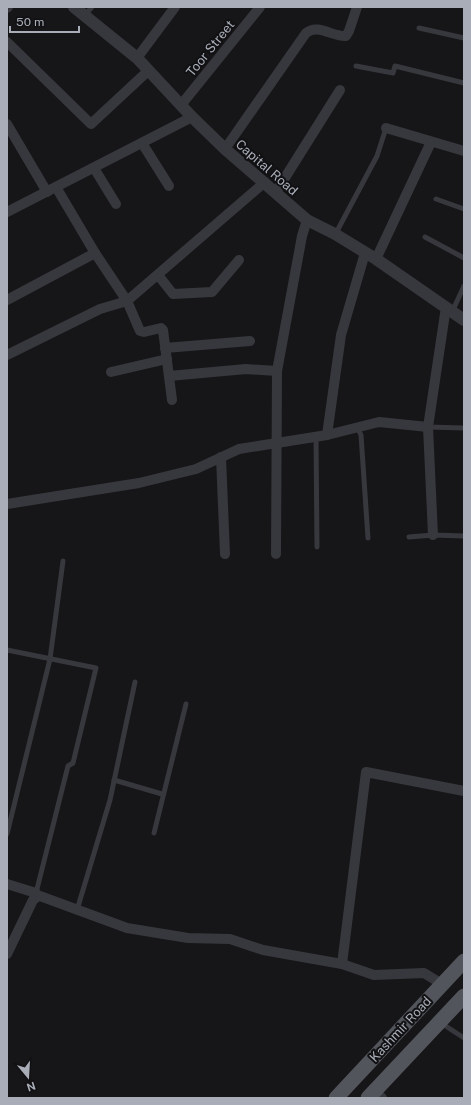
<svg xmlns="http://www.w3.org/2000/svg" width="471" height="1105" font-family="'Public Sans',sans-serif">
  <rect width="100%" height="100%" fill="#161618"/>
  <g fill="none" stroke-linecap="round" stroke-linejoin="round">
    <!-- service -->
    <g stroke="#37383d" stroke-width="5">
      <polyline points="85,15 92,7"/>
      <polyline points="419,28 464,38"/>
      <polyline points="356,66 393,73 395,66 464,83"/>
      <polyline points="436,199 464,209"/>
      <polyline points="336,233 377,156 386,128"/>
      <polyline points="425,237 464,258"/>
      <polyline points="452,312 464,286"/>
      <polyline points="357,427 361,435 368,538"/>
      <polyline points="428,427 464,428"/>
      <polyline points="316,436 317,547"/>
      <polyline points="409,537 433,535 464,536"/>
      <polyline points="7,650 96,668 73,763 68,766 36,893"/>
      <polyline points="114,780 162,794"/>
      <polyline points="154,833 186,704"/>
      <polyline points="7,834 50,659 63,561"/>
      <polyline points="77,910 110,800 135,682"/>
      <polyline points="441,1023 464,1038"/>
    </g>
    <!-- minor -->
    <g stroke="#37383d" stroke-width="10">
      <polyline points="7,8 8,7"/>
      <polyline points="7,42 91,124 148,71"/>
      <polyline points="137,58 175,7"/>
      <polyline points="181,105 260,7"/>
      <polyline points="7,124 47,192"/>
      <polyline points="386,128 464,151"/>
      <polyline points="142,143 169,186"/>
      <path d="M225,149L306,33C318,23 332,37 346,36L349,31L357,7"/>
      <polyline points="94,168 116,204"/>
      <polyline points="56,187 95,253 127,301 140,331 144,332 161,328 163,330 172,400"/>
      <polyline points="276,192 340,90"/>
      <polyline points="7,212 192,117"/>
      <polyline points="376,259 431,142"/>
      <polyline points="158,275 173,294 212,292 239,260"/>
      <polyline points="7,300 95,253"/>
      <polyline points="165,348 250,341"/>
      <polyline points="7,355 100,309 127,301 265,182"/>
      <polyline points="111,372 167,359"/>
      <polyline points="169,376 246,369 277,371"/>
      <polyline points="327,435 341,335 365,253"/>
      <polyline points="221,457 225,554"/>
      <polyline points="7,504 139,483 196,469 239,449 327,435 379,422 428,427"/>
      <polyline points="433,535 428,427 446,307"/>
      <polyline points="276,554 277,371 302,236 307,220"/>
      <polyline points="7,884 36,893"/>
      <polyline points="7,954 33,900 37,897 40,896 127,928 188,938 230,939 263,950 342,964 374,975 424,973 442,984"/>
      <polyline points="342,964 366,772 464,791"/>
      <polyline points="373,1092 382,1098"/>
    </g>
    <!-- tertiary -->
    <polyline stroke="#37383d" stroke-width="12" points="74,7 137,58 192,117 225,149 307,220 335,234 376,259 464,320"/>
    <!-- primary -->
    <g stroke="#53555c" stroke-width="15">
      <polyline points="336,1098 464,961"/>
      <polyline points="368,1098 464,996"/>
    </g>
  </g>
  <g text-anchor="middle" stroke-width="4" stroke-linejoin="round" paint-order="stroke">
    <!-- street labels -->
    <g font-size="13" fill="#a8adb8" stroke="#111113">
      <text transform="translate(210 48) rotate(-51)" y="5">Toor Street</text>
      <text transform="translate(267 167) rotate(41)" y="5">Capital Road</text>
      <text transform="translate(400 1029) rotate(-47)" y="5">Kashmir Road</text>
    </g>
  </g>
  <!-- border -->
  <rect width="471" height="1105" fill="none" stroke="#a8adb8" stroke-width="16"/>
  <!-- north arrow -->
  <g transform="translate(28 1077) rotate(162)" stroke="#111113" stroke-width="3" paint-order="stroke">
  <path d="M0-3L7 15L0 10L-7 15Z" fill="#a8adb8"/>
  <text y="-6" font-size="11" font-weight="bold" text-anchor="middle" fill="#a8adb8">N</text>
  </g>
  <!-- scale -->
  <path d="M10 26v6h69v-6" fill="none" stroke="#a8adb8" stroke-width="2"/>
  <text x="16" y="26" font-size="12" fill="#a8adb8" stroke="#111113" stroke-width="3" paint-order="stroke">50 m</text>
</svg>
